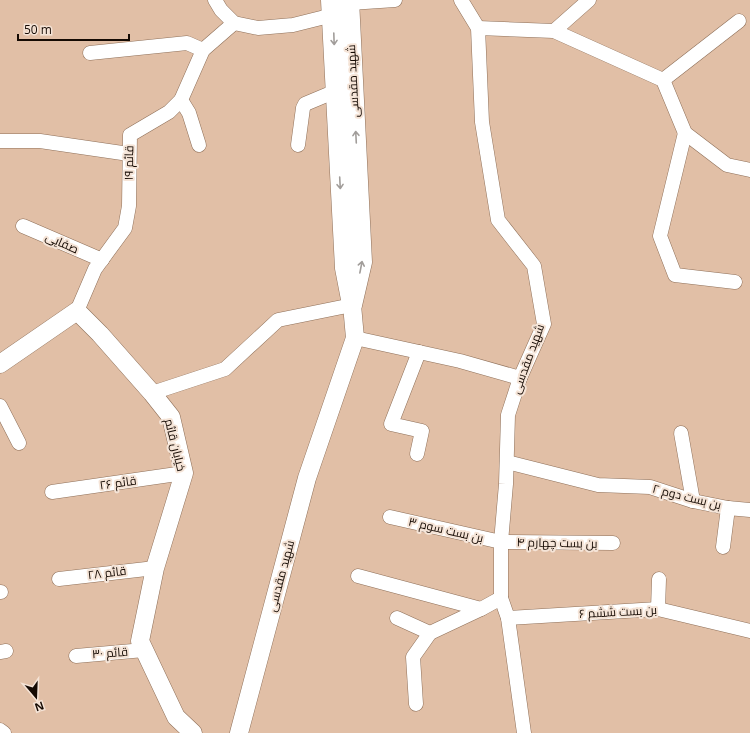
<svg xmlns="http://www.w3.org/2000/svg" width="750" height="733" font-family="'Open Sans',Cairo,sans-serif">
  <rect width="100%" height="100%" fill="#e1bfa6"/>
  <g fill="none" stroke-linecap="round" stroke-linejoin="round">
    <defs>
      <g id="minor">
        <polyline points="215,0 221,10 234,23 258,28 293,25 333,15"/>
        <polyline points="461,0 478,28 482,122 498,220 534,266 544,324 520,378 508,415 506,484 501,542 501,598 508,618 524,733"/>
        <polyline points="350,3 395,0"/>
        <polyline points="478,28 554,31 663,80 685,133 727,165 750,170"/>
        <polyline points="554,31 589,0"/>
        <polyline points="90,53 187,43 203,50"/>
        <polyline points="663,80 739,21"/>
        <polyline points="181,100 189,113 199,145"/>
        <polyline points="685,133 660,236 675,275 735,282"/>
        <polyline points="0,141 40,141 129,154"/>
        <polyline points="298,145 303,108 305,104 336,91"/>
        <polyline points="23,226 102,260"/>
        <polyline points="77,311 95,269 125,228 129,206 130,135 169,112 181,100 203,50 234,23"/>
        <polyline points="355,338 460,361 520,378"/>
        <polyline points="152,393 225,369 278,320 352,305"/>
        <polyline points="0,406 19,443"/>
        <polyline points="681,433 693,501"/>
        <polyline points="417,454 422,431 391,424 419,352"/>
        <polyline points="507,462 598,485 650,487 693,501 728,508 750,510"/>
        <polyline points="52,492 184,473"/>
        <polyline points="390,517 501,542 613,543"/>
        <polyline points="723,547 728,508"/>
        <polyline points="358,576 481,609"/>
        <polyline points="59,579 155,568"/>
        <polyline points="0,592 1,592"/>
        <polyline points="658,609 659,579"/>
        <polyline points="397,618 430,633"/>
        <polyline points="508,618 658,609 750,631"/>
        <polyline points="0,652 6,651"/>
        <polyline points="76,656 144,650"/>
        <polyline points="416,704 413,657 430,633 481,609 501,598"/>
        <polyline points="0,730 4,733"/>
      </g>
      <g id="tertiary">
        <polyline points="0,364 77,311 100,334 152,393 171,417 184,473 155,568 140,641 176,717 193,733"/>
        <polyline points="239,733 307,478 355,338 352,305"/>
      </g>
      <g id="secondary">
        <polyline points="331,0 345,268 351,299"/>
        <polyline points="349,0 362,262 352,305"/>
      </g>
    </defs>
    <!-- minor casing -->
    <use href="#minor" stroke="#8f7059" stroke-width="15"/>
    <!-- tertiary casing -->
    <use href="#tertiary" stroke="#8f7059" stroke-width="19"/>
    <!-- secondary casing -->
    <use href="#secondary" stroke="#8f7059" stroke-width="21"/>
    <!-- minor -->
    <use href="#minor" stroke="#fff" stroke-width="14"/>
    <!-- tertiary -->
    <use href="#tertiary" stroke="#fff" stroke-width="18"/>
    <!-- secondary -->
    <use href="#secondary" stroke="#fff" stroke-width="20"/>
  </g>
  <!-- one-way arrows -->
  <defs><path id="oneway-shaft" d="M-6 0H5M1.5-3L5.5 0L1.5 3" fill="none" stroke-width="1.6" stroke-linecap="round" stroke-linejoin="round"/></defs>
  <g stroke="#a19d9a">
    <use href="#oneway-shaft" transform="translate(334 39) rotate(88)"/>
    <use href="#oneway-shaft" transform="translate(356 137) rotate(-93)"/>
    <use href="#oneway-shaft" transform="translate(340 183) rotate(87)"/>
    <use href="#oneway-shaft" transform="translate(361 267) rotate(-79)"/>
  </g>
  <g text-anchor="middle" stroke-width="4" stroke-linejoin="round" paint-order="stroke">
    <!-- street labels -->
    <g font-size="12" fill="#150a03" stroke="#f5e4d7">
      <text transform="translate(353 81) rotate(-93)" y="4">شهید مقدسی</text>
      <text transform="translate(129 163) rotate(-89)" y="4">قائم ۱۹</text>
      <text transform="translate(62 243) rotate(24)" y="4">صفایی</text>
      <text transform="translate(528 359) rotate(-70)" y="4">شهید مقدسی</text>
      <text transform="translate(175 445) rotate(76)" y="4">خیابان قائم</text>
      <text transform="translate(118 483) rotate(-8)" y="4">قائم ۲۶</text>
      <text transform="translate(687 497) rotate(14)" y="4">بن بست دوم ۲</text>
      <text transform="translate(446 530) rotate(13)" y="4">بن بست سوم ۳</text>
      <text transform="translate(557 543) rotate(1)" y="4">بن بست چهارم ۴</text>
      <text transform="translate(107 573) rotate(-7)" y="4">قائم ۲۸</text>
      <text transform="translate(281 576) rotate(-75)" y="4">شهید مقدسی</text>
      <text transform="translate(618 612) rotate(-3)" y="4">بن بست ششم ۶</text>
      <text transform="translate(110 653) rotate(-4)" y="4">قائم ۳۰</text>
    </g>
  </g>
  <!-- north arrow -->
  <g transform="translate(36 697) rotate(161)" stroke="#f5e4d7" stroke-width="3" paint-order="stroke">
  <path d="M0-3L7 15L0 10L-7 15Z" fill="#150a03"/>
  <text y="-6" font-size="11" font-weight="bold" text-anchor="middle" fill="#150a03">N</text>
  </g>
  <!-- scale -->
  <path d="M18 34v6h111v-6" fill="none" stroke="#150a03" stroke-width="2"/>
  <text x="24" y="34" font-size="12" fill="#150a03" stroke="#f5e4d7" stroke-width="3" paint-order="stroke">50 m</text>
</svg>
